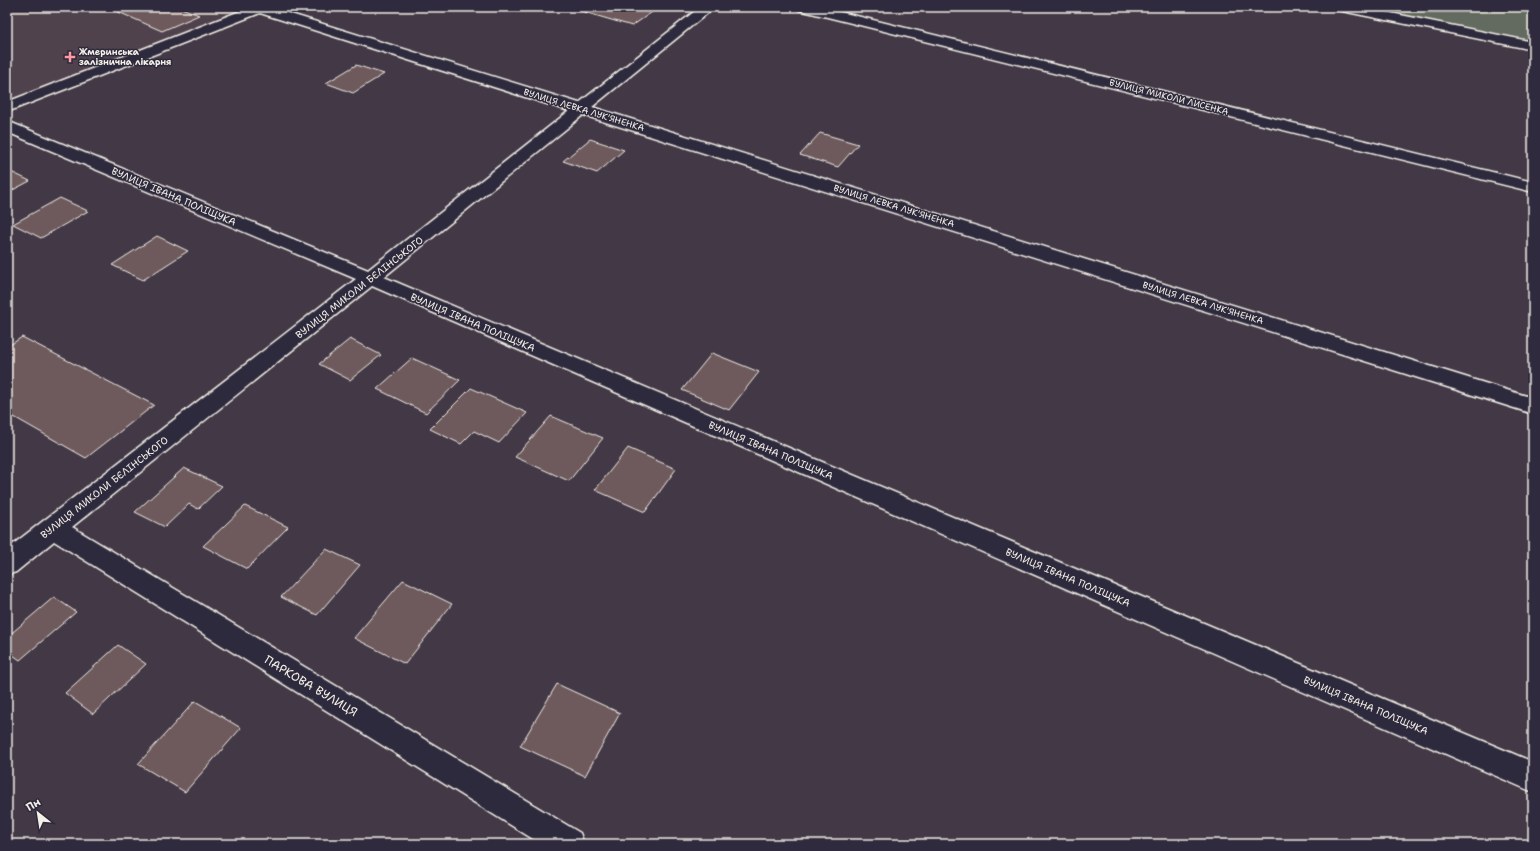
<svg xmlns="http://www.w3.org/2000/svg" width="1540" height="851" font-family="'Shantell Sans',sans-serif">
  <rect width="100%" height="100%" fill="#423846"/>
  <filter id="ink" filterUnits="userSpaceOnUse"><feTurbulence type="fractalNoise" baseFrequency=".025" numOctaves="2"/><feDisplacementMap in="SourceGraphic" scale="8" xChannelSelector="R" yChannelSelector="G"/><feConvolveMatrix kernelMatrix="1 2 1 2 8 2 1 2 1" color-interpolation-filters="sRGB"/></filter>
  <g filter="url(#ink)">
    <!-- built -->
    <polygon fill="#4f424d" points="7,7 254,7 7,105"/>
    <!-- green -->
    <polygon fill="#636b5f" stroke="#acaea4" points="1342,7 1533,7 1533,46"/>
    <!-- building -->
    <g fill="#6e5a5c" stroke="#f4f1e8">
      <polygon points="107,7 179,7 199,15 162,31"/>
      <polygon points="567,7 652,7 658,8 632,26"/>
      <polygon points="356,65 384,74 353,93 326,83"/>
      <polygon points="820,133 858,144 838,167 800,155"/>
      <polygon points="590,139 624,150 597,173 563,161"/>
      <polygon points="7,170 30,181 7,193"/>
      <polygon points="60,198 88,211 41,238 13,224"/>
      <polygon points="157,236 188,251 143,280 112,265"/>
      <polygon points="22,337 154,405 86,458 7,413 7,347"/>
      <polygon points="350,339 381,355 350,380 319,364"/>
      <polygon points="712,353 759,372 729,410 682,390"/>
      <polygon points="412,358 460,380 426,413 377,389"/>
      <polygon points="471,388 527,413 499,443 474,431 461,444 430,429"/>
      <polygon points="551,416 603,438 569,481 515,457"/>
      <polygon points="628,448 676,469 645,512 595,490"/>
      <polygon points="184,468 222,486 198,509 189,504 165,527 135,512"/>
      <polygon points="245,506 288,527 247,569 203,546"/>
      <polygon points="326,549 360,565 317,615 281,597"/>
      <polygon points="403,580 452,604 405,664 354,638"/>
      <polygon points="54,597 76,612 20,660 7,651 7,637"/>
      <polygon points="118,645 146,664 93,714 65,693"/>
      <polygon points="557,684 620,713 585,776 520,746"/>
      <polygon points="195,701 241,728 185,792 138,764"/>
    </g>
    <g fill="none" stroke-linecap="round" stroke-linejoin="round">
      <defs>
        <g id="minor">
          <polygon points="247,7 268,7 579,103 700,7 715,7 592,107 1533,398 1533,414 583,115 384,277 1533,762 1533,792 372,286 72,527 580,833 584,844 541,844 54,541 16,572 7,575 7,549 356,279 7,132 7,121 368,270 569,111 260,13 7,112 7,102 248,8"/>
          <polygon points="797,7 820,7 1533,182 1533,192 799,10"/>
          <polygon points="1335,7 1361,7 1533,42 1533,50 1342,11 1337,10"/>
        </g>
      </defs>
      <!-- minor casing -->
      <use href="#minor" stroke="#f4f1e8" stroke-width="3"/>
      <!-- minor -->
      <use href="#minor" fill="#2f2a3d" fill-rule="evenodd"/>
    </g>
  </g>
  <!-- markers -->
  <path fill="#ff9aa2" stroke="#2f2a3d" stroke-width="1.5" d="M68 51h4v4h4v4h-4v4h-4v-4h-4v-4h4z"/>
  <g text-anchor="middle" stroke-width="3" stroke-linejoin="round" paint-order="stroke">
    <!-- far-poi labels -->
    <g font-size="9" font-weight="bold" fill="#f4f1e8" stroke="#2f2a3d" text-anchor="start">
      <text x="79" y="55">Жмеринська<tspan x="79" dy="10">залізнична лікарня</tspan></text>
    </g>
    <!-- far-street labels -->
    <g font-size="9" fill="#f4f1e8" stroke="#2f2a3d">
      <text transform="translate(1169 97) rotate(14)" y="3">ВУЛИЦЯ МИКОЛИ ЛИСЕНКА</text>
      <text transform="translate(584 110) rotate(17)" y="3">ВУЛИЦЯ ЛЕВКА ЛУК'ЯНЕНКА</text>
      <text transform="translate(894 206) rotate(17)" y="3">ВУЛИЦЯ ЛЕВКА ЛУК'ЯНЕНКА</text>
      <text transform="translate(1203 303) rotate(17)" y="3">ВУЛИЦЯ ЛЕВКА ЛУК'ЯНЕНКА</text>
    </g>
    <!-- street labels -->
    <g font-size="10" fill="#f4f1e8" stroke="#2f2a3d">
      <text transform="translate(174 196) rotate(23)" y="4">ВУЛИЦЯ ІВАНА ПОЛІЩУКА</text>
      <text transform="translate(359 287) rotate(-38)" y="4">ВУЛИЦЯ МИКОЛИ БЄЛІНСЬКОГО</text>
      <text transform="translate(473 322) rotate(23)" y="4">ВУЛИЦЯ ІВАНА ПОЛІЩУКА</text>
      <text transform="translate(771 450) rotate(23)" y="4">ВУЛИЦЯ ІВАНА ПОЛІЩУКА</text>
      <text transform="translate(104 487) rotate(-38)" y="4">ВУЛИЦЯ МИКОЛИ БЄЛІНСЬКОГО</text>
      <text transform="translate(1068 577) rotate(23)" y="4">ВУЛИЦЯ ІВАНА ПОЛІЩУКА</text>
      <text transform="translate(1366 705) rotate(23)" y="4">ВУЛИЦЯ ІВАНА ПОЛІЩУКА</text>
    </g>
    <!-- near-street labels -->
    <g font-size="12" fill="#f4f1e8" stroke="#2f2a3d">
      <text transform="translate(311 686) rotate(31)" y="4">ПАРКОВА ВУЛИЦЯ</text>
    </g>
  </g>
  <!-- margin -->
  <rect width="1540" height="851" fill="none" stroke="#2f2a3d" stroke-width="24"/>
  <rect x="12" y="12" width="1516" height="827" fill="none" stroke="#f4f1e8" stroke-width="1.5" filter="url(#ink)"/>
  <!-- north arrow -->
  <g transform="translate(38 813) rotate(330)" stroke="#2f2a3d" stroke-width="3" paint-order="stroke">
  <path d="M0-3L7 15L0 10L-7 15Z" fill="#f4f1e8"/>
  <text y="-6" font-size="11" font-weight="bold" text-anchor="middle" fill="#f4f1e8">Пн</text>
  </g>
</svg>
